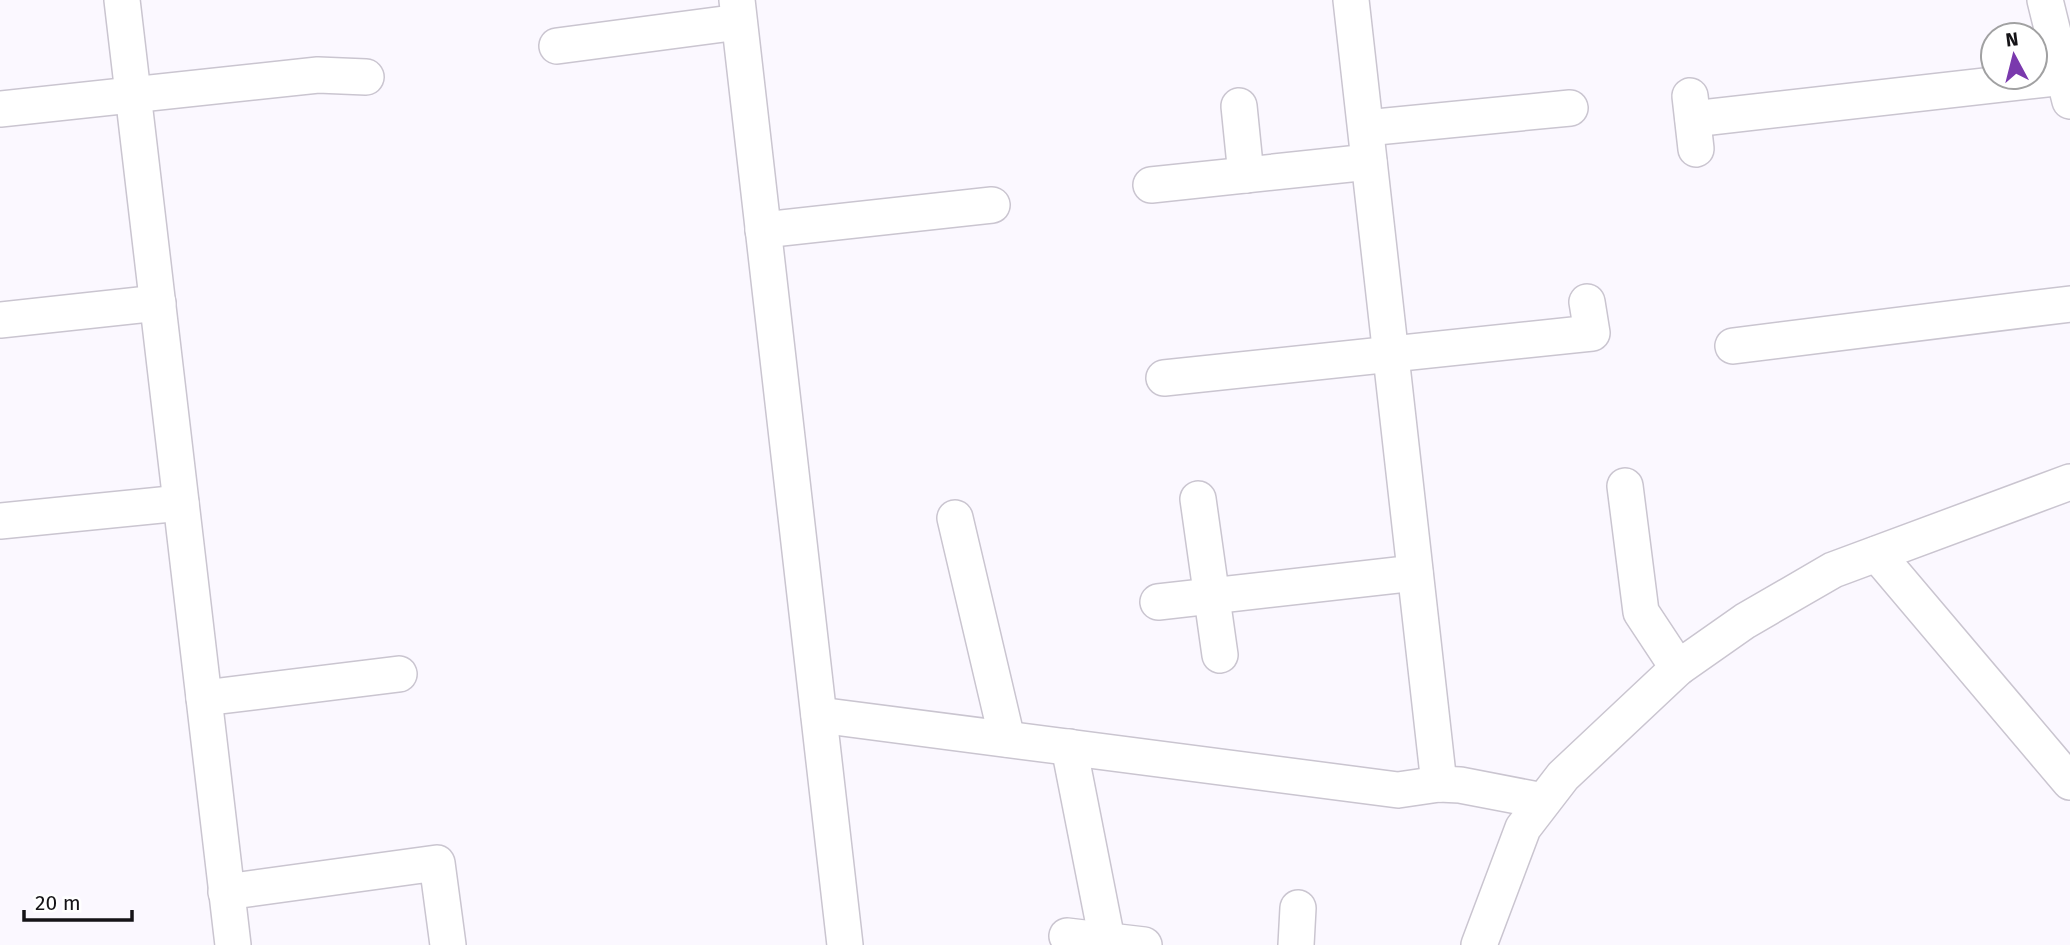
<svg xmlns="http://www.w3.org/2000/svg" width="2070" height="945" font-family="'Fira Sans',sans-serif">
  <rect width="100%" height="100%" fill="#fbf8ff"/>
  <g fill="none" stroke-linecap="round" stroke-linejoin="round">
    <defs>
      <g id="minor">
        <polyline points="122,0 233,945"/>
        <polyline points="737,0 845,945"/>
        <polyline points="1351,0 1439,784"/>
        <polyline points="2045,0 2070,101"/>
        <polyline points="557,46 739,22"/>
        <polyline points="1690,96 1696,149"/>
        <polyline points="1239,106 1246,175"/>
        <polyline points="0,109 318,75 366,77"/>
        <polyline points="1693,119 2064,77"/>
        <polyline points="1366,128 1570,108"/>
        <polyline points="1151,185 1369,162"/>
        <polyline points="763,230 992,205"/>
        <polyline points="0,320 158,303"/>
        <polyline points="1733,346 2070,304"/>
        <polyline points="1164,378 1592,333 1587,302"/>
        <polyline points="1625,486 1641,612 1678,668"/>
        <polyline points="1198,499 1220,655"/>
        <polyline points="955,518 1007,739"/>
        <polyline points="0,521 181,503"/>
        <polyline points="1877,554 2070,782"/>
        <polyline points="1158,602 1415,573"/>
        <polyline points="204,698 399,674"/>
        <polyline points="819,715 1398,790 1439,784 1460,785 1543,801"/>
        <polyline points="1069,747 1107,940"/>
        <polyline points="226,892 437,863 448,945"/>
        <polyline points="1067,936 1144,945"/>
        <polyline points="1296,945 1298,908"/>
        <polyline points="1479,945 1523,828 1563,776 1678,668 1745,621 1833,570 2070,482"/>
      </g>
    </defs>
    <!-- minor casing -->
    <use href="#minor" stroke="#cac5d0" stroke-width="38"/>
    <!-- minor -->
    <use href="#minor" stroke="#fff" stroke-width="35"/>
  </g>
  <!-- north arrow -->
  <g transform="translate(2014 56) rotate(353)"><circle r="33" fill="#ffffff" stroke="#a1a1a2" stroke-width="2"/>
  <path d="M0-5L12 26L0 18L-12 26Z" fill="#7a39ad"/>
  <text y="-10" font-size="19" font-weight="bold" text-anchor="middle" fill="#151317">N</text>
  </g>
  <!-- scale -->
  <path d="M24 910v10h108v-10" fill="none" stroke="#151317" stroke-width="3.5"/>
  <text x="35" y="910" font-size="21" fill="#151317" stroke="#ffffff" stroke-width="5" paint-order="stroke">20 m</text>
</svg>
